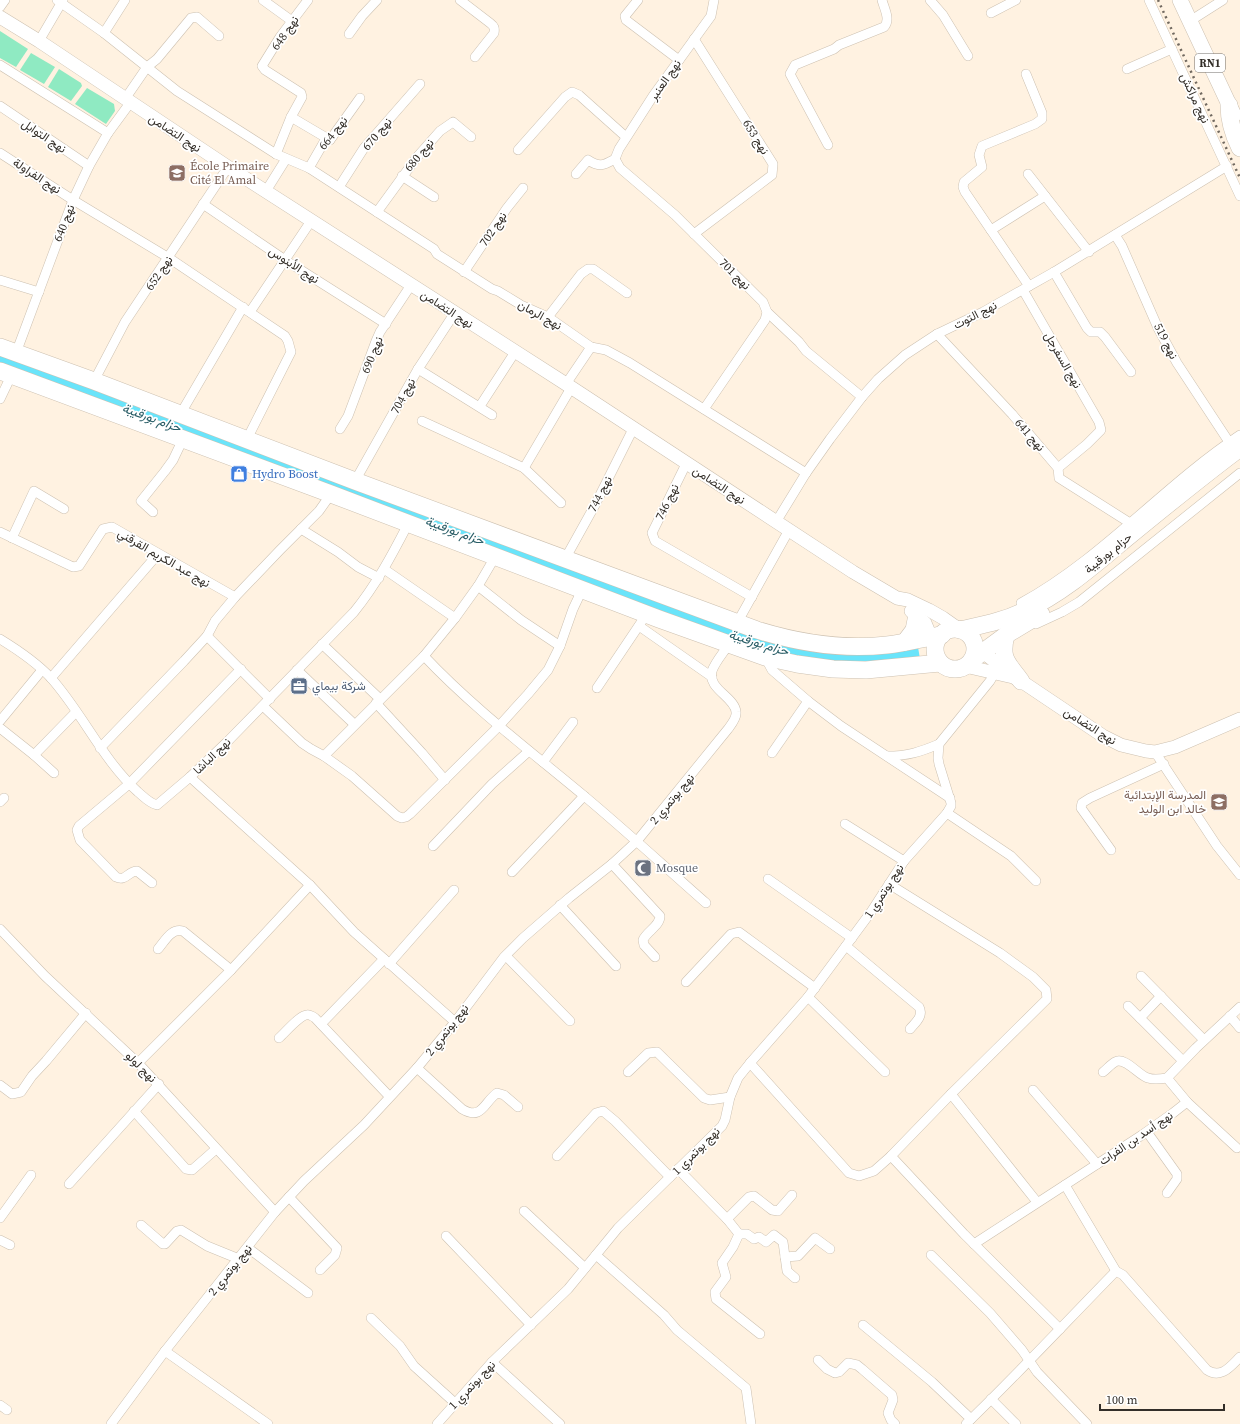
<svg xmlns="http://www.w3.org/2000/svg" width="1240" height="1424" font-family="'Source Serif 4',Vazirmatn,serif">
  <rect width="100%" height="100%" fill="#fff2e1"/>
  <!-- green -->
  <g fill="#8feac2">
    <polygon points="0,31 28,49 16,67 0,58"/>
    <polygon points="31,53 55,67 44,84 20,70"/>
    <polygon points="59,69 81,83 82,86 71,101 48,87"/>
    <polygon points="87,88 114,104 115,111 106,124 75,104"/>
  </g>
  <!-- water -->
  <polygon fill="#6ae4fa" points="0,352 752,633 918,647 920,659 860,666 779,656 0,366"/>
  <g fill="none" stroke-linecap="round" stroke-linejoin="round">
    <defs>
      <g id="street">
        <polyline points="57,0 104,33 177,91 276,154 309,168 434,249 437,254 492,289 498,291 521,305 548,317 591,347 606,350 630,363 806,473"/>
        <polyline points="263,0 292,21"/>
        <path d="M460,0L490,23C494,26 495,28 494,33L475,57"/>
        <polyline points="638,0 625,16 626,20 679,60"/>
        <polyline points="930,0 943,15 968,56"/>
        <polyline points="1149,0 1240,196"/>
        <polyline points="0,7 5,0"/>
        <polyline points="991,13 1016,0"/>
        <polyline points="1190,21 1223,0"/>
        <polyline points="104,33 125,0"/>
        <polyline points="349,34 362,16 377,0"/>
        <polyline points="694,39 773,164 772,175 694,234"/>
        <polyline points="39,41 63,0"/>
        <polyline points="0,65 108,133"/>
        <polyline points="1127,69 1172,49"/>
        <polyline points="1026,74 1042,113 1042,119 1035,124 982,146 979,155 982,167 964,182 963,187 965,192 1029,286"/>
        <polyline points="125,99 147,67 157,59 191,18 197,17 219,36"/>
        <polyline points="0,106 89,166"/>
        <polyline points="291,117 302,97 301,93 265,70 262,66 280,37 308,0"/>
        <path d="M828,145L790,74L795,65L834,49L839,45L884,27C891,20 884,8 882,0"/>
        <polyline points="518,150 565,97 572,92 579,95 626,137"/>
        <polyline points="0,153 73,200 169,258 285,336 288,341 291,352 247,439"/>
        <polyline points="276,154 291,117 330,140"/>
        <polyline points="615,159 620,168 675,215 763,302 767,312 765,320 704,409"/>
        <polyline points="615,159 619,149 653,96 711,16 714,0"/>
        <polyline points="309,168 324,142 330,140 360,98"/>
        <path d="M576,174L588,160C600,168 604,165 615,159"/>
        <polyline points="1028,174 1089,252"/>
        <polyline points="402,176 434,197"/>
        <polyline points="339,187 364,148 420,84"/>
        <polyline points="266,191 286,159"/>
        <polyline points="203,204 285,260 386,324"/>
        <polyline points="377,212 417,157 440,131 453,122 471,137"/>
        <polyline points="991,230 1045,196"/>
        <polyline points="1115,235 1122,246 1158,328 1177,363 1229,442"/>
        <polyline points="464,272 507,208 523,188"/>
        <polyline points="1054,272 1087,328 1091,332 1100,332 1105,337 1131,372"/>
        <polyline points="0,280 39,292"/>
        <polyline points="1023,290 1099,422 1101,430 1087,444 1058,468"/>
        <polyline points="250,312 311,221"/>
        <polyline points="767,312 799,342 806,351 862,397"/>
        <polyline points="548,317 581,274 588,269 593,269 627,293"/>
        <polyline points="937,334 1012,414 1058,468 1059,478 1130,523"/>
        <polyline points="16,353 73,200 89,166 108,133 130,103"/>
        <polyline points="418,369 492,415"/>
        <polyline points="94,381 125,322 228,167"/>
        <polyline points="566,384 591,347"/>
        <polyline points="0,399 11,376"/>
        <polyline points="480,406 515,352"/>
        <polyline points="181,413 243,307"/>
        <polyline points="422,421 524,468 561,503"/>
        <polyline points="340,429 348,416 376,341 380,332 411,285"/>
        <polyline points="686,464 652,533 655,541 752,597"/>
        <polyline points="524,468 571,388"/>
        <polyline points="355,481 418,369 454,314"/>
        <polyline points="153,512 141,501 165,471 173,460 183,439"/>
        <polyline points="776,522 806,473 830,439 862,397 878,379 905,355 937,334 983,312 1054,272 1227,166"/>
        <polyline points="301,529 338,552 358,567 379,578"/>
        <polyline points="0,532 73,567 79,566 103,529 112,527 235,597"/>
        <polyline points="12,538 34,491 64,509"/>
        <polyline points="565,559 595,505 633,429"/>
        <polyline points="384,569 455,618"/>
        <polyline points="478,586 521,620 560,646"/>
        <path d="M1021,603C1103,558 1163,486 1240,435"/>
        <polyline points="737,623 789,530"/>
        <polyline points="1036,624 1062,612 1079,602 1240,473"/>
        <polyline points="639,626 712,677"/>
        <polyline points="207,636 270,699"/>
        <path d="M0,639C18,650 36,662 51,678C83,714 102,759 138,792C144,797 149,803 157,805L190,777L227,742L354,612C376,585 392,555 408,524"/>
        <polyline points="322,644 380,699"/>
        <path d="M424,656C472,707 529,750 583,795C625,830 665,867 706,903"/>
        <polyline points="765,657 772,670 808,701 841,726 950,798"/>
        <polyline points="297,670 354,724"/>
        <polyline points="51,678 158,554"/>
        <polyline points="597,688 642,621"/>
        <polyline points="376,703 422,753 445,780"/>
        <polyline points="263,706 302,743 311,749 324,756 352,776 397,816 402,818 406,817 410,814 499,726 528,694 548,670 560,646 573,609 582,590"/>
        <polyline points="0,721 42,670"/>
        <polyline points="0,728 34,755 54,773"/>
        <polyline points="100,748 184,661 207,636 215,621 235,597 280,550 319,511 331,494"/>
        <polyline points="1155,752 1217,846 1240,875"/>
        <polyline points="772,753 808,701"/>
        <polyline points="34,755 76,712"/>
        <polyline points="324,756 424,656 455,618 478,586 495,557"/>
        <path d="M887,756C908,756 920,752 939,744"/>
        <polyline points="543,762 573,722"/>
        <polyline points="190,777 310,885 354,932 455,1022"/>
        <polyline points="0,802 4,798"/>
        <polyline points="947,813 1011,856 1036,881"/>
        <polyline points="845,824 904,861"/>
        <polyline points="433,846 492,784 529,751"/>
        <polyline points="1111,850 1081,808 1082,803 1090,798 1164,764"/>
        <path d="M612,864L660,916C660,926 647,931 643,940L644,945L655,957"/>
        <polyline points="512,872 584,796"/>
        <polyline points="768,879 852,938"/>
        <path d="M152,883L137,871C128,871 126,882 116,877L80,840L77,830L79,826L129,784L241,669"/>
        <polyline points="560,905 616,966"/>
        <polyline points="0,929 45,976 138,1063 275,1212"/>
        <path d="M846,946L919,1007C924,1016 915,1023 910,1029"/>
        <path d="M158,949C165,941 171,928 183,931L231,970"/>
        <polyline points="506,956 570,1021"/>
        <polyline points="389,964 454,890"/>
        <polyline points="1141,976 1204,1040"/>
        <polyline points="686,982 731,934 739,932 815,988"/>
        <polyline points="808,997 885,1072"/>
        <polyline points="1128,1006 1183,1061"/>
        <polyline points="1230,1016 1240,1028"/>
        <polyline points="1140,1018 1161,996"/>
        <polyline points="321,1024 384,959"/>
        <path d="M279,1038C285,1033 301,1013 309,1015C310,1015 314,1017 315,1018L389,1096"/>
        <polyline points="138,1063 231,970 310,885"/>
        <polyline points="750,1063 849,1173 859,1176 874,1171 891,1156 951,1094 1047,999 1046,990 1033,977 1000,953 889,884"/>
        <path d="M417,1068L462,1109C482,1121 484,1102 497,1093L504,1095L518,1107"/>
        <polyline points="628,1072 648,1053 657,1052 704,1098 710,1100 730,1097"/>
        <path d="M1103,1072C1107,1069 1111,1064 1115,1062C1125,1056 1139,1076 1148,1078C1154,1080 1161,1079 1167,1078"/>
        <polyline points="0,1085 12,1094 21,1092 32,1076 46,1061 86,1013"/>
        <polyline points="1033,1090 1097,1164"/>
        <polyline points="951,1094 1037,1202"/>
        <polyline points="1187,1102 1237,1148"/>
        <polyline points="134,1111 186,1169 192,1170 216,1149"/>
        <polyline points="1147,1132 1177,1174 1177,1179 1167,1193"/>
        <polyline points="557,1156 596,1113 603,1111 615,1121 670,1177"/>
        <polyline points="891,1156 964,1234 1060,1329"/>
        <polyline points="678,1169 727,1219 739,1234 733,1247 722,1263 726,1277 715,1292 716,1299 760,1334"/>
        <polyline points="69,1184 159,1084"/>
        <path d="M1065,1185L1116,1271L1123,1275L1207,1370C1221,1379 1230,1367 1240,1357"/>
        <polyline points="289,1197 337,1248 335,1255 320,1270"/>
        <polyline points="524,1211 585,1268"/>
        <polyline points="0,1218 31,1175"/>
        <polyline points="727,1219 749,1197 754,1196 772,1210 778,1211 792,1195"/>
        <polyline points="141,1225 163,1244 165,1244 177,1231 181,1230 207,1246 239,1259"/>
        <polyline points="739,1234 747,1234 754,1239 759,1237 766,1242 774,1235 783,1242 787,1271 795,1278"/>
        <polyline points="446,1236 531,1325"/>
        <polyline points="0,1240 10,1245"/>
        <polyline points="974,1244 1142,1135 1173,1113 1187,1102 1167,1078 1196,1048 1240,1007"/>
        <polyline points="248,1248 308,1293"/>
        <polyline points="596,1255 664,1315 677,1330 746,1388 751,1424"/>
        <polyline points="931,1255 990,1313 1022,1350 1037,1372 1087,1424"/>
        <polyline points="785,1257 798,1256 815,1238 830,1249"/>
        <polyline points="371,1318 400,1346 414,1366 455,1403"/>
        <polyline points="863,1325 932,1382 971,1419"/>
        <polyline points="165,1351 268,1424"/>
        <polyline points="818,1360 827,1369 835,1373 839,1372 848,1363 857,1365 862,1369 892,1395 893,1400 888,1413 891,1420 895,1424"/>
        <polyline points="492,1362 560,1424"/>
        <polyline points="991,1399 1016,1424"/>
        <polyline points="0,1405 7,1410"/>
        <path d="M111,1424L165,1351L275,1212L304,1181L364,1125L417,1068L455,1022L504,957L523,938L569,898L612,864L637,841L728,729C731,725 737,718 736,712C735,697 707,689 712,671C715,662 724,652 729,644"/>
        <polyline points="437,1424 492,1362 568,1289 618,1228 722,1126 725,1120 730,1097 738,1078 750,1063 808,997 871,912 904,861 947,813 951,806 951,803 939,764 938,758 939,744 990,681 997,669"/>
        <path d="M966,1424C1018,1374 1066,1322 1116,1271"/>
      </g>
      <g id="secondary">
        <polyline points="0,17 39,41 228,167 566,384 853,572 897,598 908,600 929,610 943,618 960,630"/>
        <polyline points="911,611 925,623 935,647"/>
        <polyline points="974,645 1012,675"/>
        <polyline points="965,666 1013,677 1021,681 1103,736 1121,745 1146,751 1155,752 1175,747 1240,719"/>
      </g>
      <polyline id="primary" points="1180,0 1234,115"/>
      <g id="highway">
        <path d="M1229,105C1229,121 1233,134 1240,148"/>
        <path d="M0,347L94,381L355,481L757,630C799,643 843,650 887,645C906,643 923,638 942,635"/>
        <polyline points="0,371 331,494 659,619 765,657 797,664 833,669 866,670 940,663"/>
        <circle cx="955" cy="649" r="20"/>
        <path d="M960,630C982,625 1004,621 1024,611C1061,594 1092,567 1123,541C1162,509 1200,478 1240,448"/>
        <path d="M1006,635C1000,659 1007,662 1021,681"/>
        <polyline points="905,642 914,630 917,615"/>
        <polyline points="972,660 1006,635 1041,614"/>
      </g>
    </defs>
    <!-- street casing -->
    <use href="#street" stroke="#cdc1b1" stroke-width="10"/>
    <!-- secondary casing -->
    <use href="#secondary" stroke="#cdc1b1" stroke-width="14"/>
    <!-- primary casing -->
    <use href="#primary" stroke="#cdc1b1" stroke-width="16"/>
    <!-- highway casing -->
    <use href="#highway" stroke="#cdc1b1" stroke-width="18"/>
    <!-- street -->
    <use href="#street" stroke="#fff" stroke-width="9"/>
    <!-- secondary -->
    <use href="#secondary" stroke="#fff" stroke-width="13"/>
    <!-- primary -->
    <use href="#primary" stroke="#fff" stroke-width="15"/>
    <!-- highway -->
    <use href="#highway" stroke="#fff" stroke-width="17"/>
    <!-- rail -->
    <polyline stroke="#716960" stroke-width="2.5" stroke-dasharray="2 4" stroke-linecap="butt" points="1158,0 1240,178"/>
  </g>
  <!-- icons -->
  <defs>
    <symbol id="school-square" viewBox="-11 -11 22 22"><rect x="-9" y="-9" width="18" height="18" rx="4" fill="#8d6e63" stroke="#fff"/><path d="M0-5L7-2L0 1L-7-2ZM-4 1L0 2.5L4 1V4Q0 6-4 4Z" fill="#fff"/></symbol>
    <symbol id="shop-square" viewBox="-11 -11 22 22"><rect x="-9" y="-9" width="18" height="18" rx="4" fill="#3f7fe0" stroke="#fff"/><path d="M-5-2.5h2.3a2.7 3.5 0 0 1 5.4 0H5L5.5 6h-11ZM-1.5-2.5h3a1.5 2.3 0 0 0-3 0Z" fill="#fff"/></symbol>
    <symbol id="office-square" viewBox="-11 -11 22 22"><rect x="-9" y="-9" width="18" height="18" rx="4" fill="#5c6f8a" stroke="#fff"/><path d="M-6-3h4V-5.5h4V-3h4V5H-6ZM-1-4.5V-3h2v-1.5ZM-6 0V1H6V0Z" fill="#fff"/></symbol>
    <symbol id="mosque-square" viewBox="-11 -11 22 22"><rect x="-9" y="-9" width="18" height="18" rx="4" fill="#6b7280" stroke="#fff"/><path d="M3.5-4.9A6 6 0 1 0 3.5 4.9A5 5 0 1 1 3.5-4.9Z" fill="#fff"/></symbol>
  </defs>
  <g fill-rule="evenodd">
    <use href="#school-square" x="167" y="163" width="20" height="20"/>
    <use href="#shop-square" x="229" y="464" width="20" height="20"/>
    <use href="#office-square" x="289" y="676" width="20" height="20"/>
    <use href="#school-square" x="1209" y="792" width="20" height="20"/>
    <use href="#mosque-square" x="633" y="858" width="20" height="20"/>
  </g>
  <g text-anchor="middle" stroke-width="3.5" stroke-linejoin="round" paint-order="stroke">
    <!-- shield labels -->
    <rect fill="#fff" stroke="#706d68" stroke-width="1" x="1195" y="54" width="30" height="18" rx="3"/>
    <g font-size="11" font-weight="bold" fill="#332e28">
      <text x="1210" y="67">RN1</text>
    </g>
    <!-- street labels -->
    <g font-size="12" fill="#332e28" stroke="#fff">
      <text transform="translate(285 33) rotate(-55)" y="4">نهج 648</text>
      <text transform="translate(665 80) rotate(-55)" y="4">نهج العنبر</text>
      <text transform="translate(1195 98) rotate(65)" y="4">نهج مراكش</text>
      <text transform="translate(175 133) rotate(33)" y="4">نهج التضامن</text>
      <text transform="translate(333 133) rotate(-52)" y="4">نهج 664</text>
      <text transform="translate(377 134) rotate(-50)" y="4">نهج 670</text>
      <text transform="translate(44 136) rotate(34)" y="4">نهج التوابل</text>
      <text transform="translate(756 137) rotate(58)" y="4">نهج 653</text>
      <text transform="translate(419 155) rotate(-50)" y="4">نهج 680</text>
      <text transform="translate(37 176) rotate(33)" y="4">نهج الفراولة</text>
      <text transform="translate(64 223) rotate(-69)" y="4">نهج 640</text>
      <text transform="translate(493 229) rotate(-56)" y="4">نهج 702</text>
      <text transform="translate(294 265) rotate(33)" y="4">نهج الأبنوس</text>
      <text transform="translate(159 273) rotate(-56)" y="4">نهج 652</text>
      <text transform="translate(735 274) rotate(45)" y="4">نهج 701</text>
      <text transform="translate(447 309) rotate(33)" y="4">نهج التضامن</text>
      <text transform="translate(540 315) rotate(29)" y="4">نهج الرمان</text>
      <text transform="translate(975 315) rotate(-27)" y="4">نهج التوت</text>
      <text transform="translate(1166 341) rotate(63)" y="4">نهج 519</text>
      <text transform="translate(372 355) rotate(-68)" y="4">نهج 690</text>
      <text transform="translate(1063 360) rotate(60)" y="4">نهج السفرجل</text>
      <text transform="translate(403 396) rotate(-62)" y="4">نهج 704</text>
      <text transform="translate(1030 435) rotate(49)" y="4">نهج 641</text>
      <text transform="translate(719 485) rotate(33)" y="4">نهج التضامن</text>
      <text transform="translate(600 494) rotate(-63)" y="4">نهج 744</text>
      <text transform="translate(667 502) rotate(-64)" y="4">نهج 746</text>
      <text transform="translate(1108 553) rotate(-39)" y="4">حزام بورقيبة</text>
      <text transform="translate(164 558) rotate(30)" y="4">نهج عبد الكريم القرقني</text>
      <text transform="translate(1090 726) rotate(32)" y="4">نهج التضامن</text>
      <text transform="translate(212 756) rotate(-44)" y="4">نهج الباشا</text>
      <text transform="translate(672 799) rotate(-50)" y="4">نهج بوتمري 2</text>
      <text transform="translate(884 891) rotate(-57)" y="4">نهج بوتمري 1</text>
      <text transform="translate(447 1030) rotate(-52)" y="4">نهج بوتمري 2</text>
      <text transform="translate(141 1067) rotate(45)" y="4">نهج لولو</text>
      <text transform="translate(1136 1138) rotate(-34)" y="4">نهج أسد بن الفرات</text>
      <text transform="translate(696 1151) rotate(-45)" y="4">نهج بوتمري 1</text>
      <text transform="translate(230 1270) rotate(-51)" y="4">نهج بوتمري 2</text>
      <text transform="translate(472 1385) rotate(-47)" y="4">نهج بوتمري 1</text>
    </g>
    <!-- education labels -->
    <g font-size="12" fill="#785e54" stroke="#fff" text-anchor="start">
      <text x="190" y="170">École Primaire<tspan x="190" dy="14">Cité El Amal</tspan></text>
      <text x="1206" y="799" text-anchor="end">المدرسة الإبتدائية<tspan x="1206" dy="14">خالد ابن الوليد</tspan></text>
    </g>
    <!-- shop labels -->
    <g font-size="12" fill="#366cbe" stroke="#fff" text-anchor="start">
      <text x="252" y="478">Hydro Boost</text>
    </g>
    <!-- service labels -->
    <g font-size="12" fill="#4e5e75" stroke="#fff" text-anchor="start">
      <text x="312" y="690">شركة بيماي</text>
    </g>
    <!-- worship labels -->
    <g font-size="12" fill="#5b616d" stroke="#fff" text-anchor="start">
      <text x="656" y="872">Mosque</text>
    </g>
    <!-- water labels -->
    <g font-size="13" font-style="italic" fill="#295d66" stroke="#fff">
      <text transform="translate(152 417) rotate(20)" y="5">حزام بورقيبة</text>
      <text transform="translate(455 530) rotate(20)" y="5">حزام بورقيبة</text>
      <text transform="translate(759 642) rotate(17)" y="5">حزام بورقيبة</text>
    </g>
  </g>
  <!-- scale -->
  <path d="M1100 1404v6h124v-6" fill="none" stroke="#332e28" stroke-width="2"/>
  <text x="1106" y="1404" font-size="12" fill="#332e28" stroke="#ffffff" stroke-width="3" paint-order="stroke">100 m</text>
</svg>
